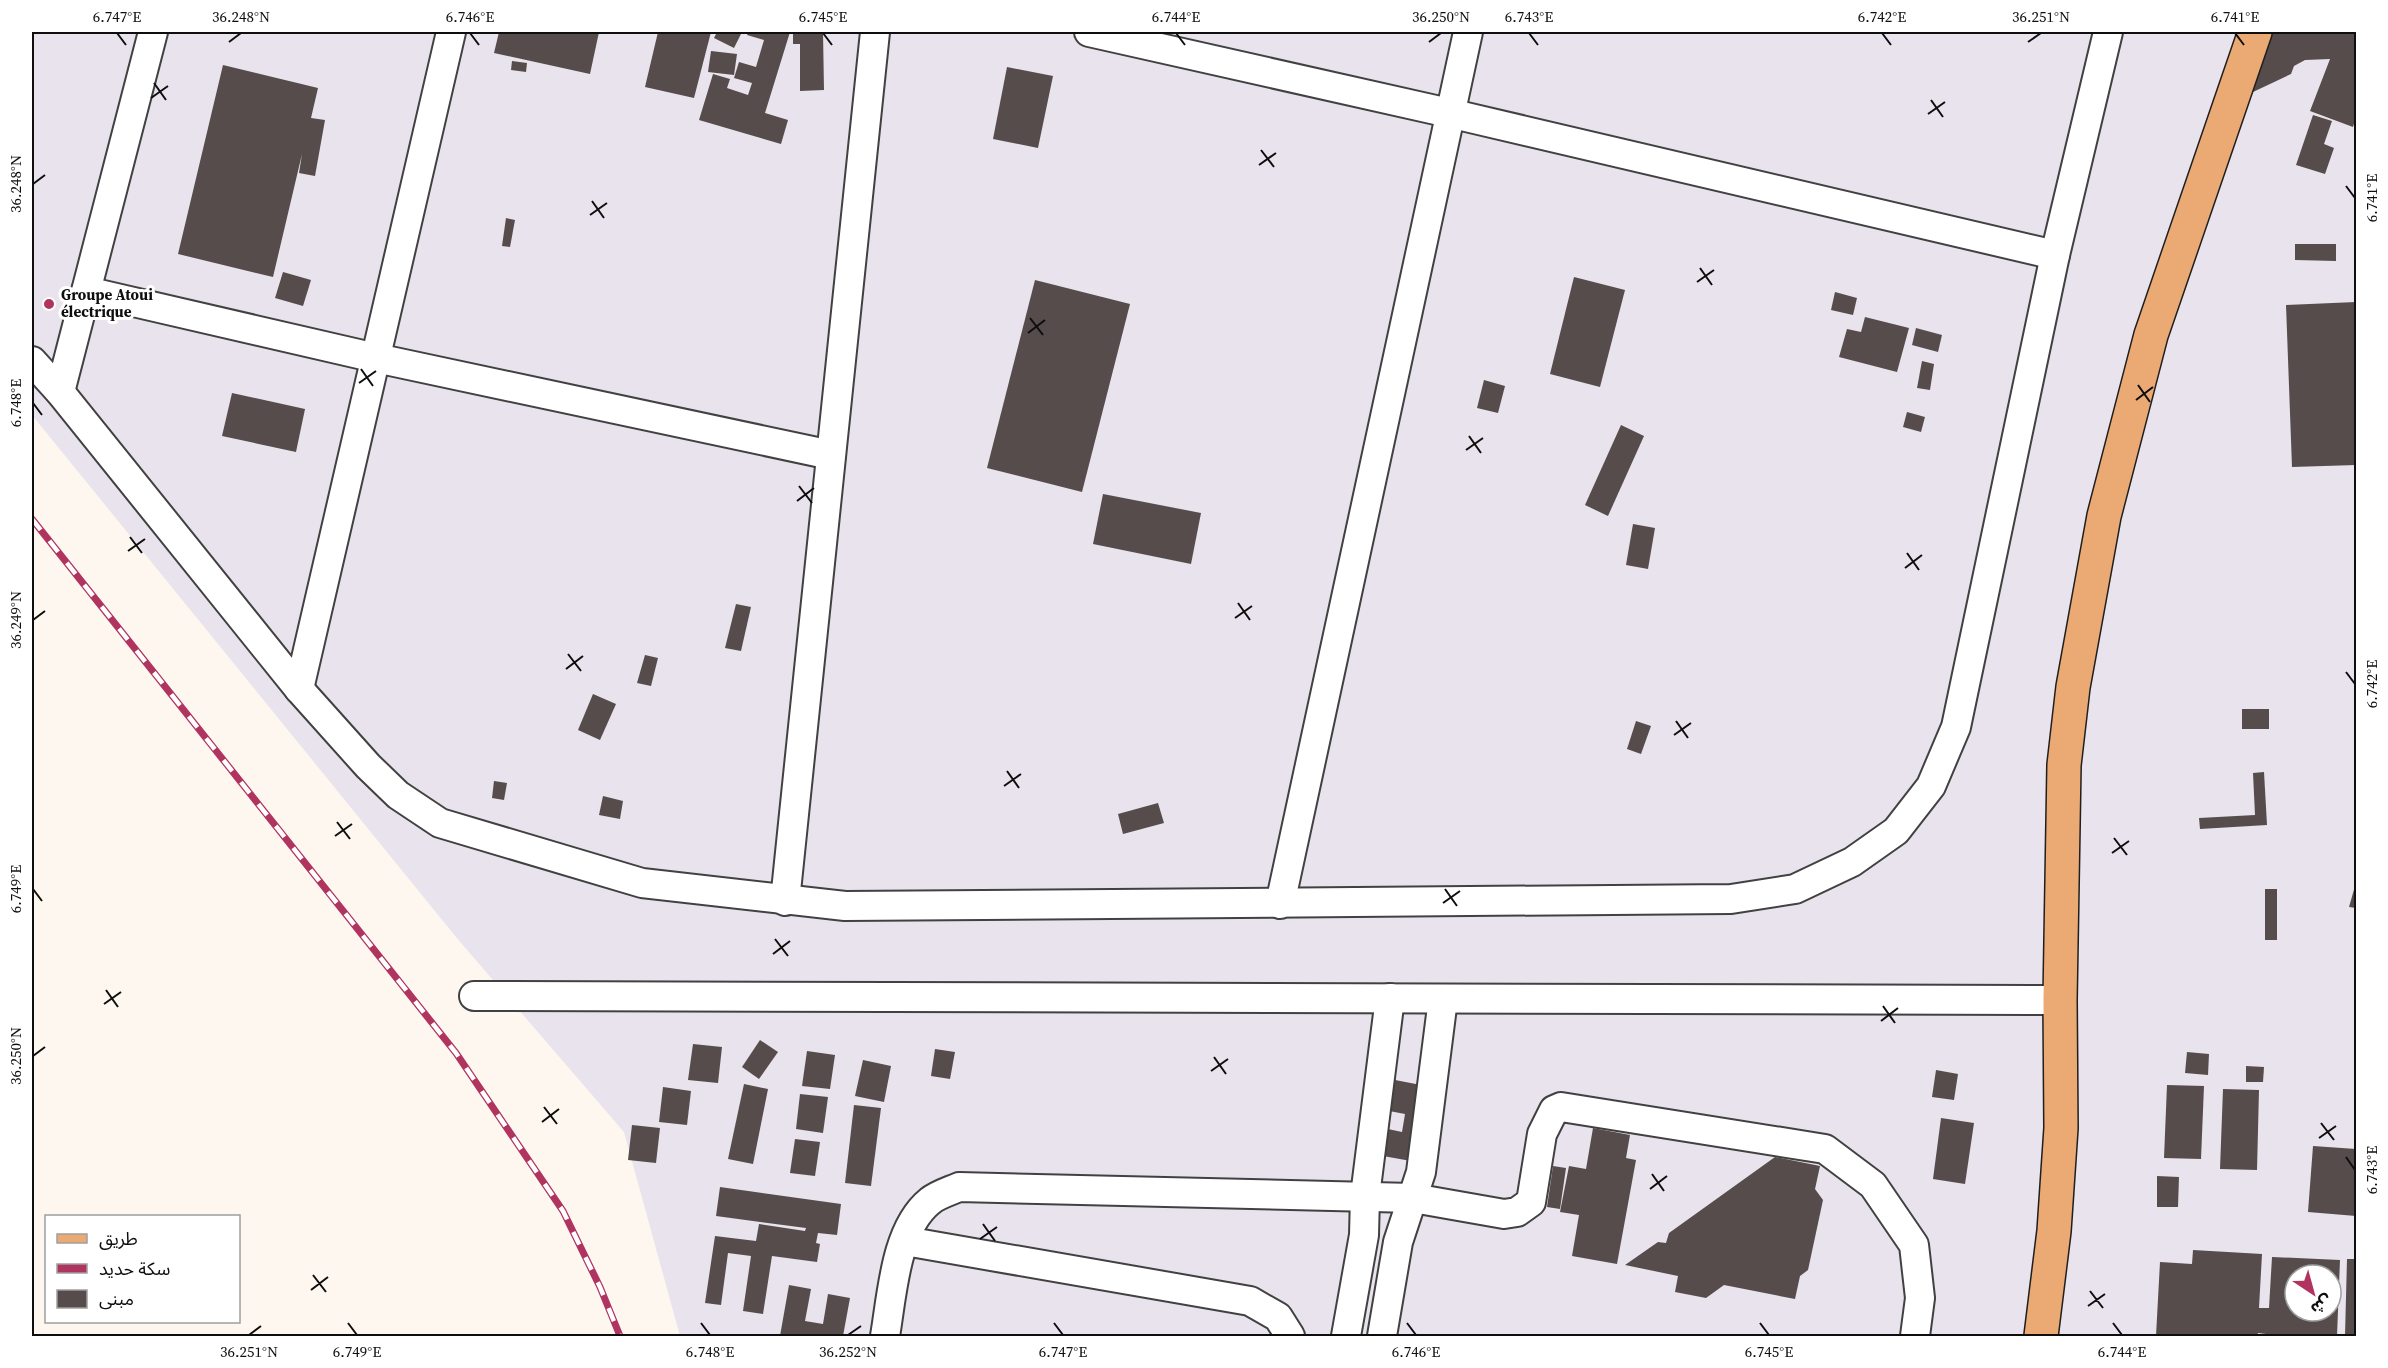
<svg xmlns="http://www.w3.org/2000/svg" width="2388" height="1368" font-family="'Source Serif 4','Noto Sans Arabic',serif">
  <rect width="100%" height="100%" fill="#fdf7f0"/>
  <!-- industrial -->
  <path fill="#e8e3ec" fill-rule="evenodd" d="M32,32H2356V1336H680L624,1132L456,937L32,415ZM2295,1275H2331V1311H2295Z"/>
  <!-- building -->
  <g fill="#564c4b" fill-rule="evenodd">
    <polygon points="499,32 599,32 590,74 494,53"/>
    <polygon points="658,32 711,32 694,98 645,87"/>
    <polygon points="717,32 742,32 734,48 714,38"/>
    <polygon points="748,32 790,32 765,113 788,120 781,144 699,120 713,74 730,79 727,88 748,95 752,83 734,78 739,62 756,67 764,40 747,35"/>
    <polygon points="793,32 823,32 824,90 800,91 800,44 793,44"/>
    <polygon points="2238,32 2356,32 2356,117 2353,127 2310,111 2330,59 2305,60 2294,66 2291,74 2253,92 2242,88"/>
    <polygon points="711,51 737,54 734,75 708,72"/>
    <polygon points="512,61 527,63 526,72 511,70"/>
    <polygon points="223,65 318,88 311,118 325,120 315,176 299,173 302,154 273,277 178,254"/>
    <polygon points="1007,67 1053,76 1038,148 993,139"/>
    <polygon points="2313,115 2332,121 2324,144 2334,148 2325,174 2296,165"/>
    <polygon points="506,218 515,220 510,247 502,246"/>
    <polygon points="2295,244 2336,244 2336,261 2295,260"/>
    <polygon points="283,272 311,280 303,306 275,298"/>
    <polygon points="1574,277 1625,290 1600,387 1550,374"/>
    <polygon points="1035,280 1130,304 1082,492 987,468"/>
    <polygon points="1835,292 1857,298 1853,315 1831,310"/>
    <polygon points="2356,302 2356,465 2292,467 2286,305"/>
    <polygon points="1865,317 1909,328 1897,372 1839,357 1847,329 1861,332"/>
    <polygon points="1916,328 1942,335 1938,352 1912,345"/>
    <polygon points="1922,361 1934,364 1930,390 1917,388"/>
    <polygon points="1484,380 1505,386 1498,413 1477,408"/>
    <polygon points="232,393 305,409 296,452 222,436"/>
    <polygon points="1907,412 1925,417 1921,432 1903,427"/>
    <polygon points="1621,425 1644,436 1608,516 1585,505"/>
    <polygon points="1103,494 1201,513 1191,564 1093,544"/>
    <polygon points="1633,524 1655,528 1648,569 1626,565"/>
    <polygon points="736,604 751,607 741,651 725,648"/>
    <polygon points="645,655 658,658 651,686 637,683"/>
    <polygon points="593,694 616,704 600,740 578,730"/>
    <rect x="2242" y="709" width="27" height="20"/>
    <polygon points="1636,721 1651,726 1641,754 1627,749"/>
    <polygon points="2264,772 2267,825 2200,829 2199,818 2255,815 2253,773"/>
    <polygon points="494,781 507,783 504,800 492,798"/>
    <polygon points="603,796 623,801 620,819 599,815"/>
    <polygon points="1158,803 1164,823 1123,834 1118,814"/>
    <polygon points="2355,886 2356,886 2356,908 2349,907"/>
    <rect x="2265" y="889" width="12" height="51"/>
    <polygon points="760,1040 778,1052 759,1079 742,1067"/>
    <polygon points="693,1044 722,1047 718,1083 688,1080"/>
    <polygon points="935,1049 955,1052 950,1079 931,1076"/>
    <polygon points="807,1051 835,1055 830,1089 802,1086"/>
    <polygon points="2187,1052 2209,1054 2208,1075 2185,1073"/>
    <polygon points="863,1060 891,1066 884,1102 855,1096"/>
    <polygon points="2246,1066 2264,1067 2263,1082 2246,1082"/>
    <polygon points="1936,1070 1958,1074 1954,1100 1932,1097"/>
    <polygon points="1390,1079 1426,1086 1411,1161 1383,1156 1388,1129 1402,1132 1405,1114 1384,1110"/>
    <polygon points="744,1084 768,1089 753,1164 728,1159"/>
    <polygon points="2167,1085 2204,1086 2201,1159 2164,1158"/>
    <polygon points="663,1087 691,1091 687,1125 659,1122"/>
    <polygon points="2223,1089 2259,1090 2257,1170 2220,1169"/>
    <polygon points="800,1094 828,1097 823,1133 796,1129"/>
    <polygon points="854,1105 881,1108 871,1186 845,1183"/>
    <polygon points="1941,1118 1974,1123 1965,1184 1933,1179"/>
    <polygon points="632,1125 660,1128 656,1163 628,1160"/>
    <polygon points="1593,1128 1630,1135 1626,1158 1636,1160 1617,1264 1572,1256 1579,1215 1560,1212 1569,1166 1586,1169"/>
    <polygon points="795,1139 820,1142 815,1176 790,1173"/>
    <polygon points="2313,1146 2356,1149 2356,1216 2308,1212"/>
    <polygon points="1775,1157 1820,1166 1815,1189 1823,1200 1808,1270 1800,1276 1795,1299 1724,1285 1706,1298 1675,1292 1678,1276 1625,1265 1658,1242 1666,1243 1669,1233"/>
    <polygon points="1553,1166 1566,1168 1560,1209 1547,1207"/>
    <polygon points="2157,1176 2179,1177 2178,1207 2157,1207"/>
    <polygon points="720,1187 841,1204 837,1235 818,1233 816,1243 820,1244 817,1262 772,1256 763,1314 743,1311 751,1256 728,1253 721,1305 705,1303 715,1236 756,1241 759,1224 805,1231 806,1228 716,1216"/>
    <path d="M2193,1250L2262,1254L2259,1308H2269L2272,1257L2340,1260L2337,1336H2266V1334L2258,1333L2257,1336H2156L2160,1262L2192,1264ZM2295,1275H2331V1311H2295Z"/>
    <polygon points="2347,1259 2356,1259 2356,1336 2345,1336"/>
    <polygon points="789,1285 811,1289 805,1321 823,1324 828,1294 850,1298 843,1336 780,1336"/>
  </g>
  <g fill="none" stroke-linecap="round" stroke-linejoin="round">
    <defs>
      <g id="minor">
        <polyline points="1089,32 1449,113 2055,255"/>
        <polyline points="86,291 376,358 831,455"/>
        <polyline points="32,361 60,392 299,689 368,766 398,795 440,823 642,883 845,906 1731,899 1795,889 1852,862 1896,831 1931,786 1956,727 2055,255 2108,32"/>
        <polyline points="60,392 153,32"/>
        <polyline points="299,689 451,32"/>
        <polyline points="785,901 875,32"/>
        <polyline points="1280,904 1468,32"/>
        <polyline points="474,996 2060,1000"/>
        <polyline points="905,1241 1250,1301 1278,1317 1290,1336"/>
        <path d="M885,1336C892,1296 895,1229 930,1201C937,1195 950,1191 959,1187L1413,1198L1504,1214L1517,1212L1531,1202L1542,1134L1554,1110L1561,1107L1825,1149L1873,1185L1914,1245L1920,1298L1915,1336"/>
        <polyline points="1346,1336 1364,1235 1365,1196 1390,998"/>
        <polyline points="1382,1336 1398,1242 1421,1172 1443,999"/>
      </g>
      <polyline id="major" points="2041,1336 2054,1231 2061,1128 2060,1000 2064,765 2073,687 2104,516 2151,335 2255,32"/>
    </defs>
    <!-- minor casing -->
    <use href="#minor" stroke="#414141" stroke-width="32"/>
    <!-- major casing -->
    <use href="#major" stroke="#1f1f1f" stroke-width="36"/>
    <!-- minor -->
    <use href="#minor" stroke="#fff" stroke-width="28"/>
    <!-- major -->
    <use href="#major" stroke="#eba973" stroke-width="33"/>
    <defs>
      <polyline id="rail" points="32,519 456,1053 563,1211 600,1287 620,1336"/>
    </defs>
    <!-- rail casing -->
    <use href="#rail" stroke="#b03460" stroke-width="7"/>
    <!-- rail -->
    <use href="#rail" stroke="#fff" stroke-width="4.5" stroke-dasharray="14" stroke-linecap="butt"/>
  </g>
  <!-- ticks -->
  <path fill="none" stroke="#0e0e0e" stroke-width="2" d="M117,33L126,45M470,33L479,45M823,33L832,45M1176,33L1185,45M1529,33L1538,45M1882,33L1891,45M2235,33L2244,45M229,42L241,33M1429,42L1441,33M2028,42L2041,33M154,83L166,100M151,98L168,86M1931,100L1943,117M1928,114L1945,102M1261,150L1274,167M1259,165L1276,153M33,184L45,175M2346,186L2355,198M592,201L604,218M590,215L607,203M1700,268L1712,285M1697,282L1714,270M1030,318L1043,335M1028,333L1045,320M361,369L373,386M359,383L376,371M2138,385L2150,402M2136,400L2153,387M33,403L42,415M1469,436L1481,453M1466,450L1483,438M799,486L812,503M797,501L814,488M130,537L142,553M128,551L145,539M1907,553L1919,570M1905,568L1922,555M1238,603L1250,620M1235,618L1252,606M33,620L45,611M568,654L581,671M566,669L583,656M2346,672L2355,684M1676,721L1688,738M1674,735L1691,723M1007,771L1019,788M1004,786L1021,774M337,822L350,839M335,836L352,824M2114,838L2127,855M2112,853L2129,841M33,889L42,901M1445,889L1457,906M1443,903L1460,891M775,939L788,956M773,954L790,941M106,990L118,1007M104,1004L121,992M1883,1006L1895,1023M1881,1021L1898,1008M33,1056L45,1047M1214,1057L1226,1074M1211,1071L1228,1059M544,1107L557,1124M542,1122L559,1109M2321,1123L2334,1140M2319,1138L2336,1126M2346,1157L2355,1170M1652,1174L1664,1191M1650,1189L1667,1176M983,1224L995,1241M980,1239L997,1227M313,1275L326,1292M311,1290L328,1277M2090,1291L2103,1308M2088,1306L2105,1294M348,1323L357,1335M701,1323L710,1335M1054,1323L1063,1335M1407,1323L1416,1335M1760,1323L1769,1335M2113,1323L2122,1335M249,1335L261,1326M848,1335L861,1326"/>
  <!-- markers -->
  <circle fill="#b03460" stroke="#fff" stroke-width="2" cx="49" cy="304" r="6"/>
  <g text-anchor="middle" stroke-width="6" stroke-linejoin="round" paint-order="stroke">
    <!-- poi labels -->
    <g font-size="15" font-weight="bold" fill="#0e0e0e" stroke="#fff" text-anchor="start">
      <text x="61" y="300">Groupe Atoui<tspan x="61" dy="17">électrique</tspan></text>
    </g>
  </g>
  <!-- border -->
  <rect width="2388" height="1368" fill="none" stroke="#ffffff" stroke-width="66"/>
  <!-- legend -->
  <rect x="45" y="1215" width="195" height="108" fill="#ffffff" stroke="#9f9f9f" stroke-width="1.5"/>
  <rect x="57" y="1234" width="30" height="9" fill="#eba973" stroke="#9f9f9f" stroke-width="1.5"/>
  <text x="99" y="1245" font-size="18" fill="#0e0e0e">طريق</text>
  <rect x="57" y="1264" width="30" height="9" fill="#b03460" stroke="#9f9f9f" stroke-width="1.5"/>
  <text x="99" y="1275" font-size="18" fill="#0e0e0e">سكة حديد</text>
  <rect x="57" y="1290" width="30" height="18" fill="#564c4b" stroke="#9f9f9f" stroke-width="1.5"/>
  <text x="99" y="1305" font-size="18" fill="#0e0e0e">مبنى</text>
  <!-- north arrow -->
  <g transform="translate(2313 1293) rotate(144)"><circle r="28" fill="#ffffff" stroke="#9f9f9f" stroke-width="1.5"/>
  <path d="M0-4.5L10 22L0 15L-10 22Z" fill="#b03460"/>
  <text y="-9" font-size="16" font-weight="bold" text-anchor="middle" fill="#0e0e0e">ش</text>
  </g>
  <rect x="33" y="33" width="2322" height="1302" fill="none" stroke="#0e0e0e" stroke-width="2"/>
  <g font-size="15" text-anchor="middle" fill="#0e0e0e">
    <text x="117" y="22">6.747°E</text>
    <text x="241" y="22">36.248°N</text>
    <text x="470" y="22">6.746°E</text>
    <text x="823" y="22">6.745°E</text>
    <text x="1176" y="22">6.744°E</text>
    <text x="1441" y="22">36.250°N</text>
    <text x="1529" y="22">6.743°E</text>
    <text x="1882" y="22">6.742°E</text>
    <text x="2041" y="22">36.251°N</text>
    <text x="2235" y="22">6.741°E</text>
    <text transform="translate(16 184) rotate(-90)" y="5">36.248°N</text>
    <text transform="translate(2372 198) rotate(-90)" y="5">6.741°E</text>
    <text transform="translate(16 403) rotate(-90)" y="5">6.748°E</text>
    <text transform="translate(16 620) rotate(-90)" y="5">36.249°N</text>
    <text transform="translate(2372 684) rotate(-90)" y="5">6.742°E</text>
    <text transform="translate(16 889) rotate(-90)" y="5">6.749°E</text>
    <text transform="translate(16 1056) rotate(-90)" y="5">36.250°N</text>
    <text transform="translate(2372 1170) rotate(-90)" y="5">6.743°E</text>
    <text x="249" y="1357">36.251°N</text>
    <text x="357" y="1357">6.749°E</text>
    <text x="710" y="1357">6.748°E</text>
    <text x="848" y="1357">36.252°N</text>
    <text x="1063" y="1357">6.747°E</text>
    <text x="1416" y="1357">6.746°E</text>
    <text x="1769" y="1357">6.745°E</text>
    <text x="2122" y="1357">6.744°E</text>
  </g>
</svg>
